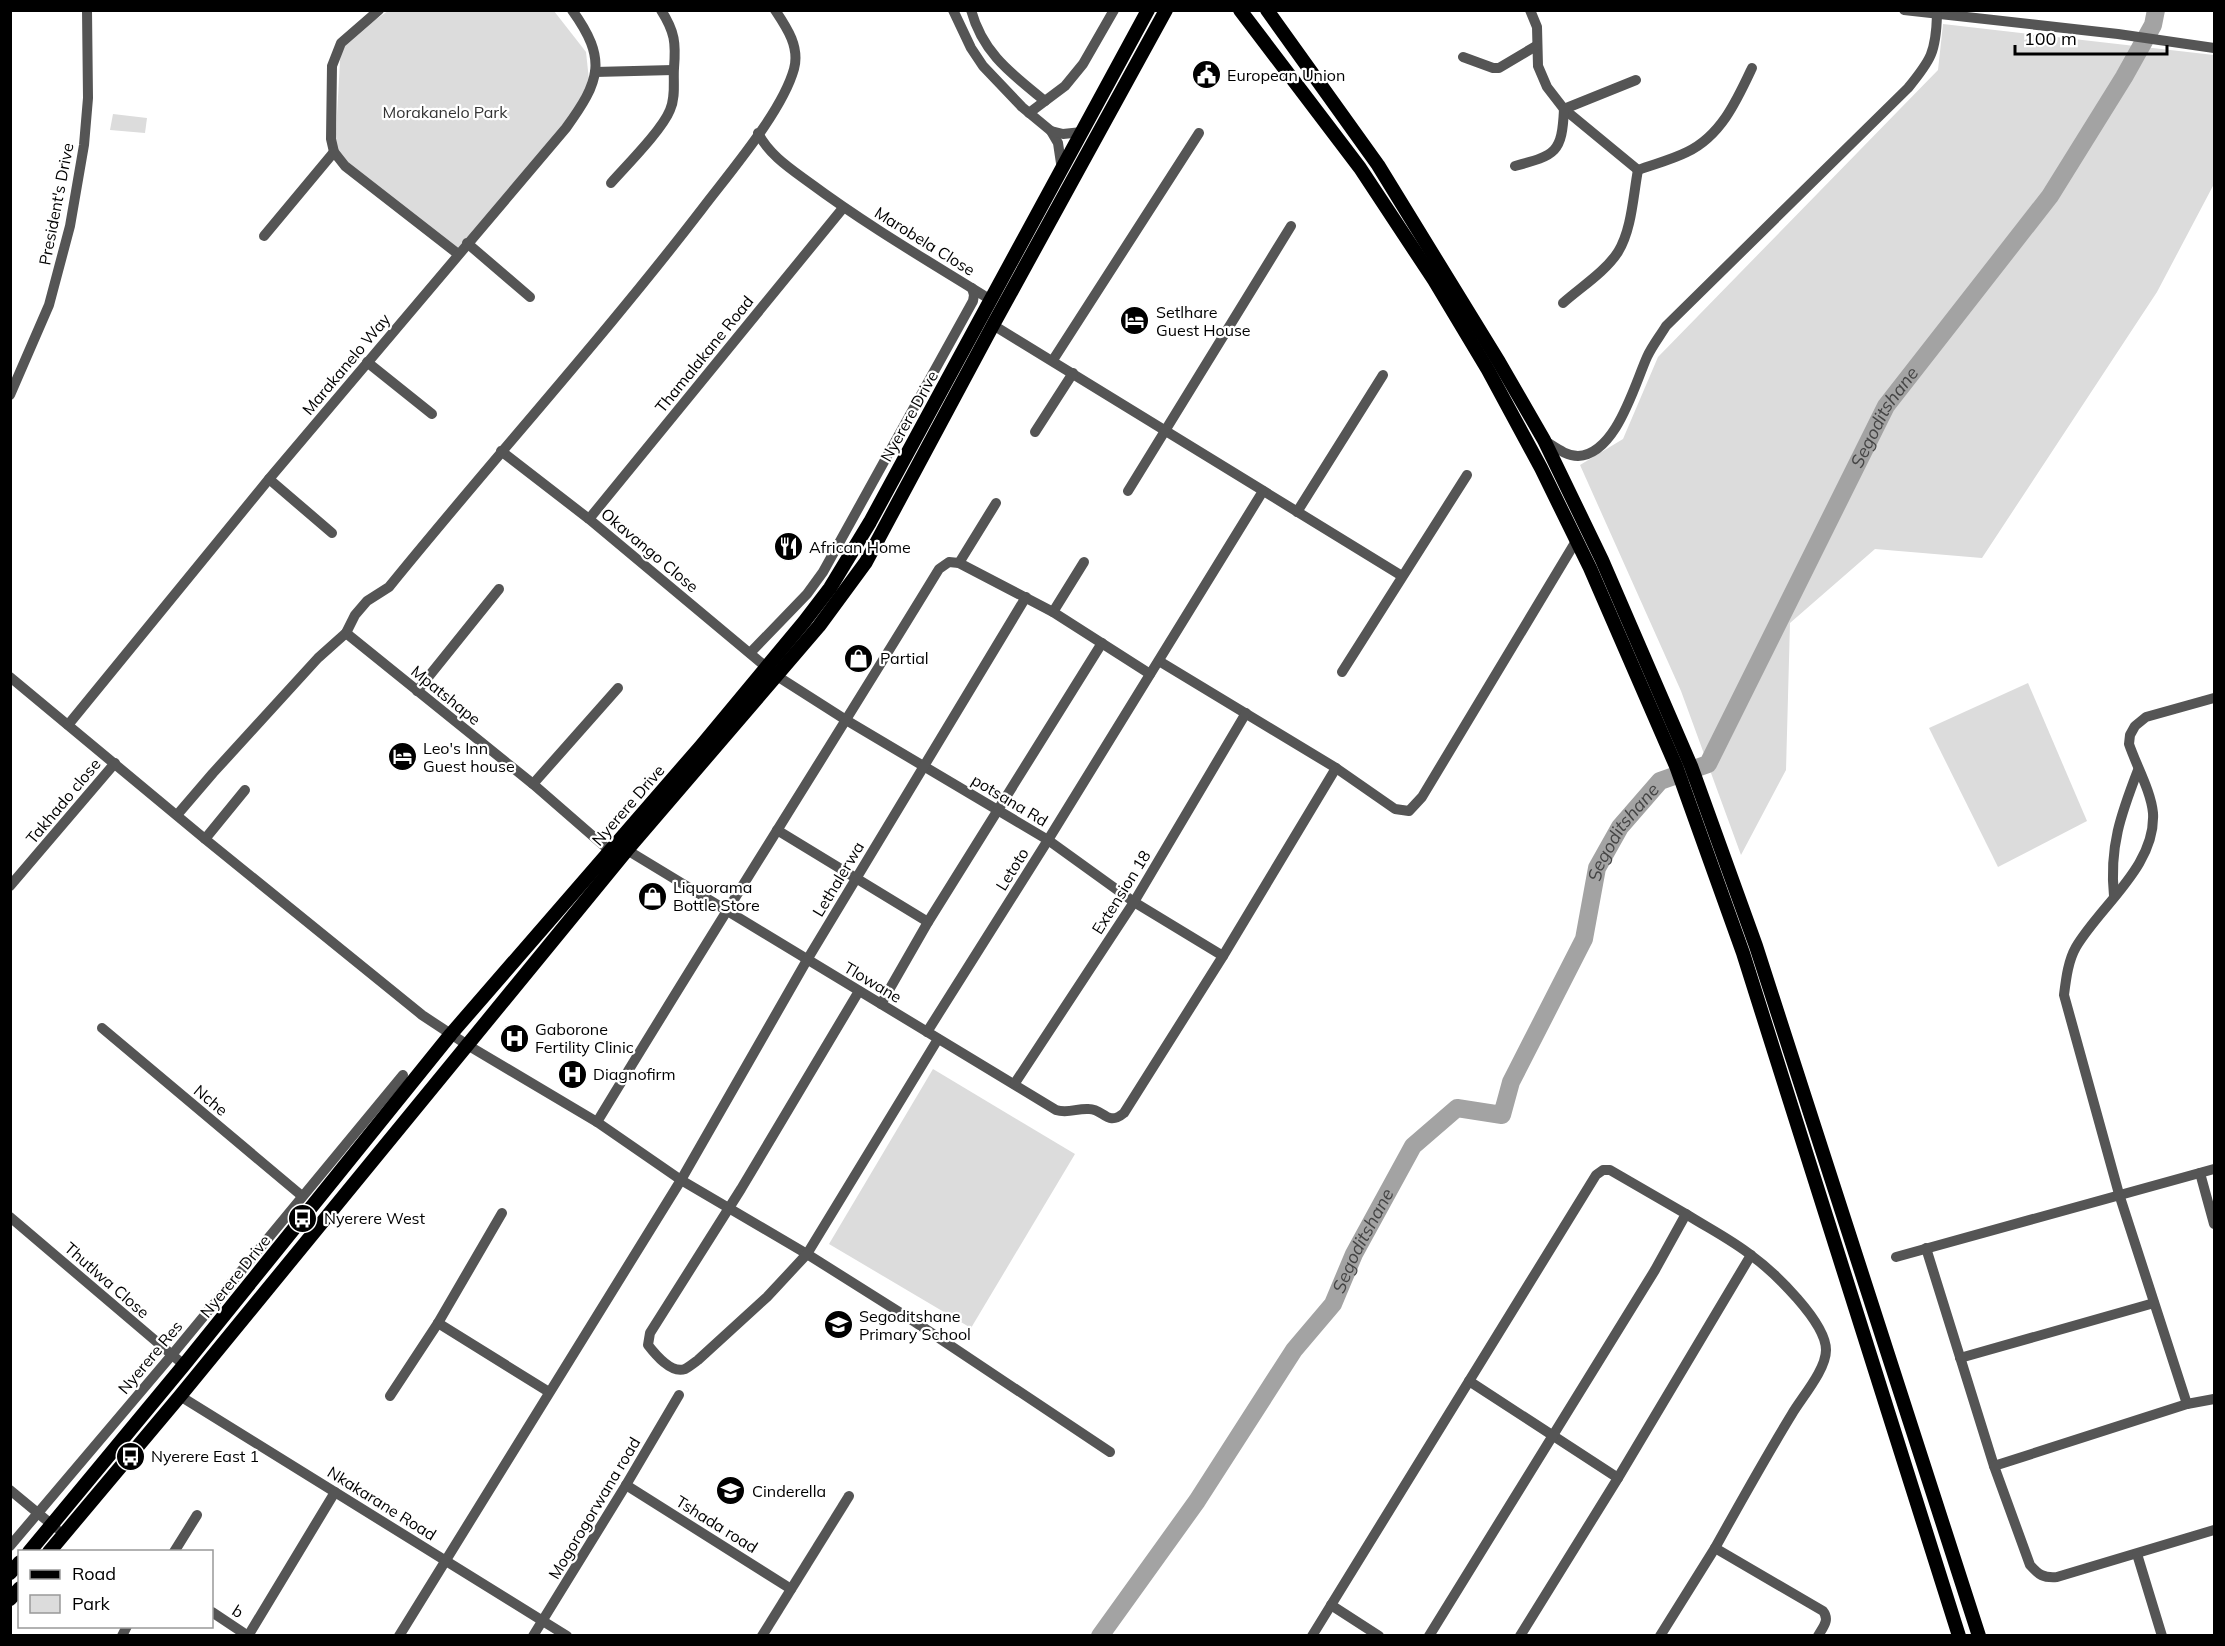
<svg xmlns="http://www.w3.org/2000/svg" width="2225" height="1646" font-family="Mulish,sans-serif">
  <rect width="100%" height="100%" fill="#fff"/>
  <!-- green -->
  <g fill="#dcdcdc">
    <polygon points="388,11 554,11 586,52 589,80 586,100 458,254 335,152 341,43"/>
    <polygon points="1943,24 2214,55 2214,184 2157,292 1982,558 1875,549 1790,623 1786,770 1741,855 1681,691 1580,465 1623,439 1658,357 1938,70"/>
    <polygon points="113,114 147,118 145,133 110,130"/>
    <polygon points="2028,683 2087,821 1998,867 1929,728"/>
    <polygon points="933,1069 1075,1154 971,1328 829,1244"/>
  </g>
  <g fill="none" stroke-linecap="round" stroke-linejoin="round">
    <!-- river -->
    <path stroke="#a3a3a3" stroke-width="18" id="s1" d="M1100,1636L1197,1501L1294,1350L1333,1304L1354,1254L1413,1146L1457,1108L1502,1115L1511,1082L1584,939L1597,868L1620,827L1660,781L1708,764L1886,406L2050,196L2124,77L2153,25L2156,10"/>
    <!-- minor -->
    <g stroke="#555" stroke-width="10">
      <polyline points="379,10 341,43 332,66 331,139 334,152 345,166 458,254"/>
      <polyline points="953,10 971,48 983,66 1022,107 1051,131 1058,143 1062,170"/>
      <path d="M971,10C983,54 1012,74 1045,101"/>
      <polyline points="1530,10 1537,27 1538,66 1547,87 1564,109 1638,170"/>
      <polyline points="1904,10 2118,34 2214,48"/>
      <polyline points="1463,57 1493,68 1499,68 1536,46"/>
      <polyline points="595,72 673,70"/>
      <polyline points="1029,113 1065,86 1083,64 1114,10"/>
      <polyline points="1051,131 1063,134 1082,132"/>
      <path d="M758,133C769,155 791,169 810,183C868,226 930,262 991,300"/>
      <path d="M1515,166C1556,155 1562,153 1564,109L1636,80"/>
      <path d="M1638,170C1654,164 1671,160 1687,152C1721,136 1737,100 1752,68"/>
      <path d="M611,183C627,165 662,130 670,110C676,97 673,81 674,68C676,43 675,32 661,10"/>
      <polyline points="264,236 334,152"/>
      <polyline points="467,243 530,297"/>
      <path d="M1563,303C1581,287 1605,272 1618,252C1632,229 1633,196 1638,170"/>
      <polyline points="993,325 1402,576"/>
      <polyline points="1053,360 1199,133"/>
      <polyline points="367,362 432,414"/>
      <polyline points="10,395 49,305 70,226 84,145 88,98 87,10"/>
      <polyline points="1035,432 1073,373"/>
      <path d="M1545,441C1555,447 1566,456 1578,456C1616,454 1634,386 1647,357C1652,346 1660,336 1666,326L1908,88C1931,60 1936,52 1937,15"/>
      <polyline points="501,451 589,519 777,676 846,720 1048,840 1134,902 1223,956"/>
      <polyline points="269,479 332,533"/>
      <polyline points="1128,491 1291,226"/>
      <polyline points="1297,512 1383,375"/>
      <polyline points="589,519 843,208"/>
      <polyline points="959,563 996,503"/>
      <polyline points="1053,612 1084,562"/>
      <polyline points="346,633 533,784 610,851"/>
      <polyline points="750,653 807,594 823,572 973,301 974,295 972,288"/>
      <polyline points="1159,661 1336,768 1395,809 1409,811 1422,797 1576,541"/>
      <polyline points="1342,672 1467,475"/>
      <polyline points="10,677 205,839 422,1015 469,1046 597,1122 681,1180 807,1254 915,1322 1110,1452"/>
      <polyline points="417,691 499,589"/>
      <path d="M68,725L269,479L566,128C600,81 608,60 572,10"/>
      <polyline points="533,784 618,688"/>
      <path d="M177,815L213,773L318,658L346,633L355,615L367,601L389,587C492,460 602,339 702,209C730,172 782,112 794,69C800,47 787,28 775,10"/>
      <polyline points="777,830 928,922"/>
      <polyline points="205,839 245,790"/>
      <path d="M627,850L1056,1110C1068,1114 1077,1108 1089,1109C1104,1109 1107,1127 1124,1113L1223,956L1336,768"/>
      <polyline points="10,886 115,763"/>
      <path d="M2114,896C2109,847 2121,814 2138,770"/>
      <path d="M859,991L741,1189L650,1333L648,1345C655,1354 671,1374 685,1369C689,1367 694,1363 698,1360L767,1297L807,1254L938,1039"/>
      <polyline points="881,1004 928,922 1102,643"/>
      <polyline points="102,1028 302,1196"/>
      <polyline points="927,1032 1048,840 1263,491"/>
      <polyline points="1015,1083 1134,902 1246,713"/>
      <path d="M597,1122C709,937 826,754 939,569L949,562L959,563L1053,612L1150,674"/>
      <polyline points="2200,1173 2214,1224"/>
      <path d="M1686,1214C1708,1228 1732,1240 1752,1256C1774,1272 1826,1322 1826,1350C1826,1370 1802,1397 1792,1414C1765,1458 1740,1503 1715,1548"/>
      <polyline points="10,1217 184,1365"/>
      <path d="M1926,1248L1994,1466L2030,1565C2039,1575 2043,1578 2057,1577L2214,1530"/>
      <polyline points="1896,1257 2214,1169"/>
      <polyline points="438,1323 549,1392"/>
      <polyline points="1960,1358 2154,1303"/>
      <polyline points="1469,1381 1618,1478"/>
      <polyline points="180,1396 567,1636"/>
      <polyline points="390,1396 438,1323 502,1213"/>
      <path d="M2187,1404L2119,1194L2064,995C2066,979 2068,961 2076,947C2101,905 2156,866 2153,813C2151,791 2136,765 2129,744L2130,735L2135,726L2146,717L2214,698"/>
      <polyline points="1994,1466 2187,1404 2214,1399"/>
      <polyline points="626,1485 791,1589"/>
      <polyline points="10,1490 56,1528"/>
      <polyline points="10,1546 171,1356 403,1075"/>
      <polyline points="174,1552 197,1515"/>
      <polyline points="2137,1554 2162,1636"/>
      <polyline points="1331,1605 1379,1636"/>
      <polyline points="212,1612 248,1636"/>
      <polyline points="122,1636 127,1626"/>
      <polyline points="248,1636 335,1492"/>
      <polyline points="399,1636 681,1180 807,960 1026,597"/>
      <polyline points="533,1636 626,1485 679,1395"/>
      <polyline points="762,1636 849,1496"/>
      <polyline points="1312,1636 1596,1175 1603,1170 1610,1170 1686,1214 1655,1270 1429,1636"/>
      <polyline points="1520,1636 1618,1478 1751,1255"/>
      <path d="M1660,1636L1715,1548L1823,1611C1830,1620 1823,1627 1818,1636"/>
    </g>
    <!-- major -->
    <g stroke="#000" stroke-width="14">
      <polyline points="1240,10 1360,168 1434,280 1488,370 1541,468 1590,568 1676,766 1743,953 1959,1636"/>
      <polyline points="1267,10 1378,165 1499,362 1544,440 1602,560 1691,766 1756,946 1979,1636"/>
      <polyline points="29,1552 184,1365 451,1034 701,746 804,622 830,588 870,522 1148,10"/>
      <polyline points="49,1552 180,1396 627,850 819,626 866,562 993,325 1166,10"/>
      <polyline points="10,1573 20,1562"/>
      <polyline points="10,1599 20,1588"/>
    </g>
  </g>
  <!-- icons -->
  <defs>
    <symbol id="civic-disc" viewBox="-11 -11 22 22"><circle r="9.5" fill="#000" stroke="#fff"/><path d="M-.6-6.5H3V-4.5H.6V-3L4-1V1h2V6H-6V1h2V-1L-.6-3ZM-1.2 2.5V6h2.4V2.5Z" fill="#fff"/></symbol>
    <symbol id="hotel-disc" viewBox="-11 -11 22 22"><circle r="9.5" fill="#000" stroke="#fff"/><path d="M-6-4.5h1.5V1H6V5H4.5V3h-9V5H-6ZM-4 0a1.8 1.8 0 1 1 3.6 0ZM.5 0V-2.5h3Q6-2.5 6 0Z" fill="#fff"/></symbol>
    <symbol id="restaurant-disc" viewBox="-11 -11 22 22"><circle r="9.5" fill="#000" stroke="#fff"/><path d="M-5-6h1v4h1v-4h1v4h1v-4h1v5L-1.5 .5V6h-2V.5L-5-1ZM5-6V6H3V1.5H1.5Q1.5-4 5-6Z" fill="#fff"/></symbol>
    <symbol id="shop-disc" viewBox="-11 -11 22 22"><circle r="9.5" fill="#000" stroke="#fff"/><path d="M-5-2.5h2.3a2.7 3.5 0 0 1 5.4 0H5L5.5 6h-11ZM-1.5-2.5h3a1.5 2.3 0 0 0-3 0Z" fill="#fff"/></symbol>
    <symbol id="hospital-disc" viewBox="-11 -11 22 22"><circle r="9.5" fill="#000" stroke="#fff"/><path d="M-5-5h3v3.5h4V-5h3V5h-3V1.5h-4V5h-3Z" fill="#fff"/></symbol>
    <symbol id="bus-disc" viewBox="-11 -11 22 22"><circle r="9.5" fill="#000" stroke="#fff"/><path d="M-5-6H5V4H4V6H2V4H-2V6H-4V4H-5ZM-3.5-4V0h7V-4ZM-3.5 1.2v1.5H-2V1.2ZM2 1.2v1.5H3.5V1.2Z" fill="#fff"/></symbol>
    <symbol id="school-disc" viewBox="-11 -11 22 22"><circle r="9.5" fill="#000" stroke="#fff"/><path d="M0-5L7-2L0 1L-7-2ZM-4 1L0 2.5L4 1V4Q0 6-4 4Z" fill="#fff"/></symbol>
  </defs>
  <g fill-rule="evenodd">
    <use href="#civic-disc" x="1190" y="58" width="33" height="33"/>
    <use href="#hotel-disc" x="1118" y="304" width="33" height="33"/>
    <use href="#restaurant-disc" x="772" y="530" width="33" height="33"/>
    <use href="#shop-disc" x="842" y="642" width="33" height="33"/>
    <use href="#hotel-disc" x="386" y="740" width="33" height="33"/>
    <use href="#shop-disc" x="636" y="880" width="33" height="33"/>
    <use href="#hospital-disc" x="498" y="1022" width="33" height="33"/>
    <use href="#hospital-disc" x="556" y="1058" width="33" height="33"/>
    <use href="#bus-disc" x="286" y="1202" width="33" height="33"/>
    <use href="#school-disc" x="822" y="1308" width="33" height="33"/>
    <use href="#bus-disc" x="114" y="1440" width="33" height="33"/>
    <use href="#school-disc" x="714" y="1474" width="33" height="33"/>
  </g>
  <g text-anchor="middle" stroke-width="4.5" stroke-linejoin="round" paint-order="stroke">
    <!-- poi labels -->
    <g font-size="16" fill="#000" stroke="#fff" text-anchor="start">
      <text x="1227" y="81">European Union</text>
      <text x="1156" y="318">Setlhare<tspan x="1156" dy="18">Guest House</tspan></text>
      <text x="809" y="553">African Home</text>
      <text x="880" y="664">Partial</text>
      <text x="423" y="754">Leo's Inn<tspan x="423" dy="18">Guest house</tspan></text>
      <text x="673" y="893">Liquorama<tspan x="673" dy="18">Bottle Store</tspan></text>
      <text x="535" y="1035">Gaborone<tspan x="535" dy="18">Fertility Clinic</tspan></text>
      <text x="593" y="1080">Diagnofirm</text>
      <text x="324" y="1224">Nyerere West</text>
      <text x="859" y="1322">Segoditshane<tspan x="859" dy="18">Primary School</tspan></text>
      <text x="151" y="1462">Nyerere East 1</text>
      <text x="752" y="1497">Cinderella</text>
    </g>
    <!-- park labels -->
    <g font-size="16" fill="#333" stroke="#fff">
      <text x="445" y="118">Morakanelo Park</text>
    </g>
    <!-- street labels -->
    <g font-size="16" fill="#000" stroke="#fff">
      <text transform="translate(56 204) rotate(-79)" y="6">President's Drive</text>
      <text transform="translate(925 241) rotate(32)" y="6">Marobela Close</text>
      <text transform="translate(704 354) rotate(-51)" y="6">Thamalakane Road</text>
      <text transform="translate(346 364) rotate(-50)" y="6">Marakanelo Way</text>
      <text transform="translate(909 416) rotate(-61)" y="6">Nyerere Drive</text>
      <text transform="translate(650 550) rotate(40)" y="6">Okavango Close</text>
      <text transform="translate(446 695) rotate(39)" y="6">Mpatshape</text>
      <text transform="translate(1010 800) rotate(31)" y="6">potsana Rd</text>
      <text transform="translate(63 801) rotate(-50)" y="6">Takhado close</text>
      <text transform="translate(628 805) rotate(-49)" y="6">Nyerere Drive</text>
      <text transform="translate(1012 869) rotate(-58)" y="6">Letoto</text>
      <text transform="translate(838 879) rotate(-59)" y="6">Lethalerwa</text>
      <text transform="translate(1121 892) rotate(-58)" y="6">Extension 18</text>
      <text transform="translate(873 982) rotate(31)" y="6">Tlowane</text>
      <text transform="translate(211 1100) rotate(40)" y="6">Nche</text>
      <text transform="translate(235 1276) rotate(-51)" y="6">Nyerere Drive</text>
      <text transform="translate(107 1280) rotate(41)" y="6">Thutlwa Close</text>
      <text transform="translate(150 1357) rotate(-50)" y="6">Nyerere Res</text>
      <text transform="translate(382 1503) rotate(32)" y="6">Nkakarane Road</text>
      <text transform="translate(594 1508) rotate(-59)" y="6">Mogorogorwana road</text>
      <text transform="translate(717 1524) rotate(32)" y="6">Tshada road</text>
      <text transform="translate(238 1611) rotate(33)" y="6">b</text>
    </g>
    <!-- water labels -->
    <g font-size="18" font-style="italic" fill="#444" stroke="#fff">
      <text dy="6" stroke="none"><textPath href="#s1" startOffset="1502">Segoditshane</textPath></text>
      <text dy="6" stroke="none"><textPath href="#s1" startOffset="998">Segoditshane</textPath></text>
      <text dy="6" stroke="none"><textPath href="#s1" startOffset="476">Segoditshane</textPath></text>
    </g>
  </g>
  <!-- border -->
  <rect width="2225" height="1646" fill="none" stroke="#000000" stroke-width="24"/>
  <!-- legend -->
  <rect x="18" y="1550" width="195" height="78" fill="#ffffff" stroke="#999999" stroke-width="1.5"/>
  <rect x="30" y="1570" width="30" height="9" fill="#000000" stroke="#999999" stroke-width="1.5"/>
  <text x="72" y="1580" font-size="18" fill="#000000">Road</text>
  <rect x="30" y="1595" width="30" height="18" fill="#dcdcdc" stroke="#999999" stroke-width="1.5"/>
  <text x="72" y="1610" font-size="18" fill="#000000">Park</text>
  <!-- scale -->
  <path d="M2015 45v9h152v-9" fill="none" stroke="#000000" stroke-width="3"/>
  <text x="2024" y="45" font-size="18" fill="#000000" stroke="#ffffff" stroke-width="4.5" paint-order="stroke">100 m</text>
</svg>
